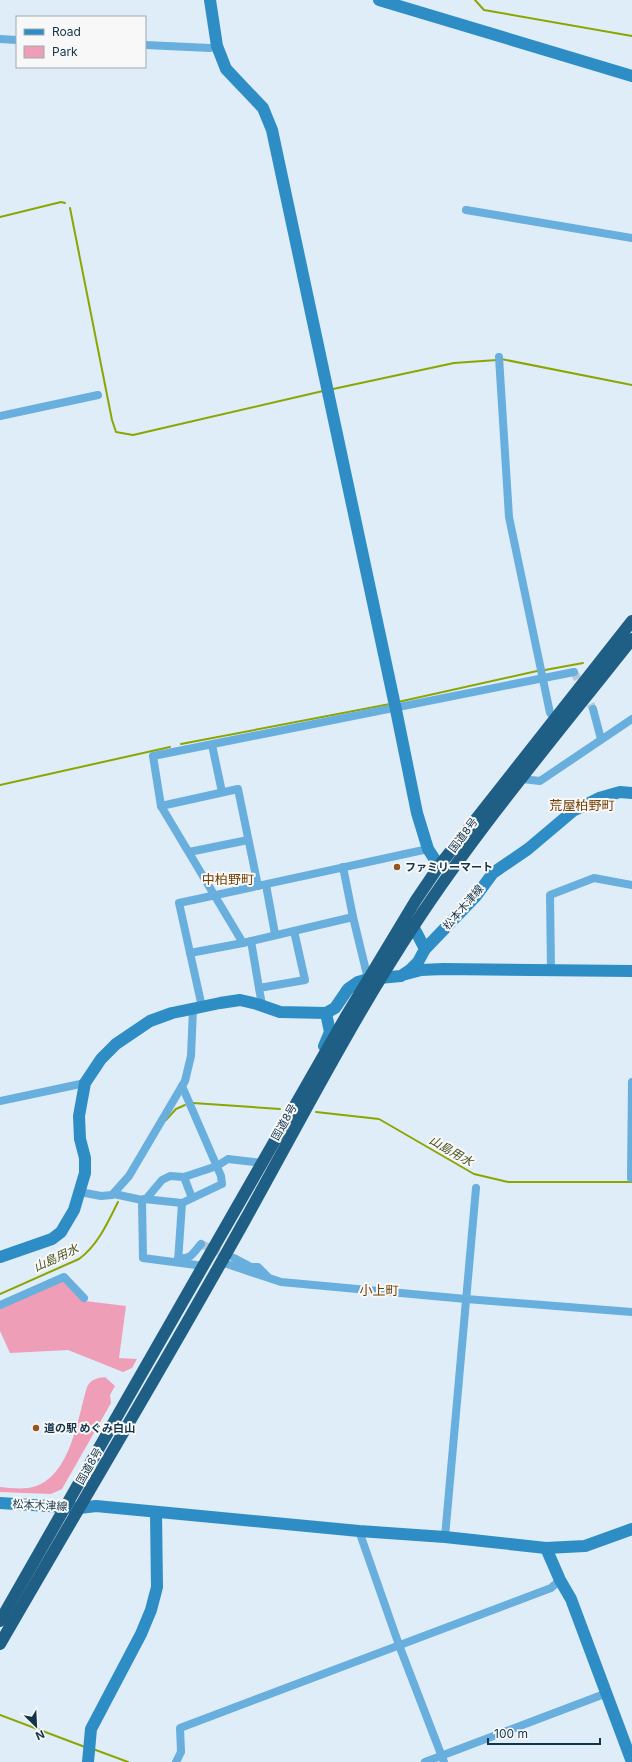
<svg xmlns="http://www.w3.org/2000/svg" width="632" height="1762" font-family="Inter,'Noto Sans JP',sans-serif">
  <rect width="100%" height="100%" fill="#deedf8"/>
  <!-- green -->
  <g fill="#ef9eb7">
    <polygon points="60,1281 65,1281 85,1301 126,1306 119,1358 137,1359 132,1368 123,1372 68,1350 10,1353 0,1331 0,1308"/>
    <path d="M105,1377L115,1386L110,1395L111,1403L62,1489L51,1494L0,1492V1487C9,1488 19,1489 28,1488C70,1482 77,1420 87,1387C91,1379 97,1378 105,1377Z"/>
  </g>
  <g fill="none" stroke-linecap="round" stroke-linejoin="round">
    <!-- stream -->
    <g stroke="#8da500" stroke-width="2">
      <polyline points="475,0 484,10 632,36"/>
      <polyline points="70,208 112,420 116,432 133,435 323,391"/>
      <polyline points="0,217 61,202 65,203"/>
      <polyline points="501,359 632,385"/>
      <polyline points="333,389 454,363 497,360"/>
      <polyline points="545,670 583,663"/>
      <polyline points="398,702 537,671"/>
      <polyline points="181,744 390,704"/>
      <polyline points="0,785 170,747"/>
      <polyline points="193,1103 280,1109"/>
      <polyline points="316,1112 379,1119 474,1174 508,1182 632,1182"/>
      <polyline points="166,1120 176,1109 185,1105"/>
      <path d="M0,1294L79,1259C98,1245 108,1222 118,1202"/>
      <polyline points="0,1715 85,1747"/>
      <polyline points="93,1749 128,1762"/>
    </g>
    <!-- street-tunnel -->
    <g stroke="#b5c8d5" stroke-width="8" stroke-dasharray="8 4" stroke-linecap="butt">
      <polyline points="574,672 593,709"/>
      <polyline points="201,1244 230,1257"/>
    </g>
    <!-- street -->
    <g stroke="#68afde" stroke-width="8">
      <polyline points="0,39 17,40"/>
      <polyline points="145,45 210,48 217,46"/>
      <polyline points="466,210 632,238"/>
      <polyline points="499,357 509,517 550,713 556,718"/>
      <polyline points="0,416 98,395"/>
      <polyline points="593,709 601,739"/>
      <polyline points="212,745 222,792"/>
      <polyline points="522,779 540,781 632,719"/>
      <polyline points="161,806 238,789 258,886"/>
      <polyline points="189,852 248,840"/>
      <polyline points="343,867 353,917"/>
      <polyline points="266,885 275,934"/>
      <polyline points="251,941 259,988"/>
      <polyline points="190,953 243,943"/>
      <polyline points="551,970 550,895 594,878 632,885"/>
      <polyline points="368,979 353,917 243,943 161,806 153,756 574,672"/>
      <polyline points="262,1005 259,988 305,980 294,931"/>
      <polyline points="202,1007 179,903 428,849"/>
      <polyline points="0,1101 85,1083"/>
      <polyline points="184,1177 192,1198"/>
      <polyline points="631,1178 632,1082"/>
      <polyline points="80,1192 101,1196 112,1195 129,1176 185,1081 191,1056 193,1009"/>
      <polyline points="114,1194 142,1200 143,1258 204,1266"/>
      <polyline points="144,1199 182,1203"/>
      <polyline points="142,1200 146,1199 162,1180 170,1176 184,1177 217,1166 228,1159 262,1163"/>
      <path d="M178,1258C191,1260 193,1253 201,1244"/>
      <polyline points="234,1258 251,1267 258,1267 267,1276"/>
      <polyline points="178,1262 182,1203 222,1184 221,1176 182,1086"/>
      <polyline points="221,1262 281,1282 466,1299 632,1312"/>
      <polyline points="0,1305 64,1277 84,1298"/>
      <polyline points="359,1531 399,1645 444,1762"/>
      <polyline points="445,1537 476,1188"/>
      <polyline points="176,1762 181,1752 180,1728 551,1588 560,1580"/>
      <polyline points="425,1762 607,1693"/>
    </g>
    <!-- secondary -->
    <g stroke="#2f8dc5" stroke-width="12">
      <polyline points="210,0 217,46 226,69 263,108 272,130 394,701"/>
      <polyline points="379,0 632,76"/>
      <polyline points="395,705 417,813 428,849 439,866"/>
      <polyline points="413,926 425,949"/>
      <polyline points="406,974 421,970 443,969 632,971"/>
      <polyline points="324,1046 330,1032 326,1013"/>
      <polyline points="0,1257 52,1239 61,1232 74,1210 85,1173 85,1158 80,1139 79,1116 85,1083 101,1059 116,1044 150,1021 172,1013 220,1003 240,1000 257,1004 280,1012 326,1013 335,1008 348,989 358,982 368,979 401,976 410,970 418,962 425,949 476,896 493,873 528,849 573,811 599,798 620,792 632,793"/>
      <polyline points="0,1503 80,1508 96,1506 359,1531 445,1537 546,1548 585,1546 632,1529"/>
      <polyline points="546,1548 560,1580 571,1599 632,1762"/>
      <polyline points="88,1762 91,1729 141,1634 151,1610 157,1587 156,1513"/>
    </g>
    <!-- highway -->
    <g stroke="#1f5f85" stroke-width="12">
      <polyline points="0,1621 345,1018 416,900 439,866 632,621"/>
      <path d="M0,1644C82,1502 166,1362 245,1220C300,1121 353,1018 415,924C480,825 558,733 632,639"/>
    </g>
  </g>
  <!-- markers -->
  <g fill="#94561b" stroke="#f8f8f8" stroke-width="1.5">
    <circle cx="397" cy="867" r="4"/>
    <circle cx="36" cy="1428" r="4"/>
  </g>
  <g text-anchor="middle" stroke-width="4" stroke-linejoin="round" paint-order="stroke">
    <!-- street labels -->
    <g font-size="11" fill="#133449" stroke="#f8f8f8">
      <text transform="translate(463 835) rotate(-53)" y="4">国道8号</text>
      <text transform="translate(463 907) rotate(-49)" y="4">松本木津線</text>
      <text transform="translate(284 1122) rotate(-61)" y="4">国道8号</text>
      <text transform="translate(89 1466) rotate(-60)" y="4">国道8号</text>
      <text transform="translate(40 1505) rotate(3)" y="4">松本木津線</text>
    </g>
    <!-- poi labels -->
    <g font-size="11" font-weight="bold" fill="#133449" stroke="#f8f8f8" text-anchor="start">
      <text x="405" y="871">ファミリーマート</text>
      <text x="44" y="1432">道の駅 めぐみ白山</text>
    </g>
    <!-- water labels -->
    <g font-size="12" font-style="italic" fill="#47521d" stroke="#f8f8f8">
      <text transform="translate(451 1151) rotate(30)" y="4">山島用水</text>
      <text transform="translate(56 1258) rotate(-25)" y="4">山島用水</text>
    </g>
    <!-- quarter labels -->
    <g font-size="13" fill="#733d00" stroke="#f8f8f8">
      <text x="582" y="810">荒屋柏野町</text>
      <text x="228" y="884">中柏野町</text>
      <text x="379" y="1295">小上町</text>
    </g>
  </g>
  <!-- legend -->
  <rect x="16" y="16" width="130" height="52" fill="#f8f8f8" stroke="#9caab2"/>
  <rect x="24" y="29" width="20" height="6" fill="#2f8dc5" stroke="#9caab2"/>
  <text x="52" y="36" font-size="12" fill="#133449">Road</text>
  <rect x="24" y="46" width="20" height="12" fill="#ef9eb7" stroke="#9caab2"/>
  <text x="52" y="56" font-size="12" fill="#133449">Park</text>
  <!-- north arrow -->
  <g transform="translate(36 1726) rotate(156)" stroke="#f8f8f8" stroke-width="3" paint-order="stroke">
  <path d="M0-3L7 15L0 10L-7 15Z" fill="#133449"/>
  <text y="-6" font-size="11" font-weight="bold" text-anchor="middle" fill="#133449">N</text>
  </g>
  <!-- scale -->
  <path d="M488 1738v6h112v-6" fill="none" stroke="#133449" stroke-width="2"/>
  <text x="494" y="1738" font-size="12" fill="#133449" stroke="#f8f8f8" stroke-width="3" paint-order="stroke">100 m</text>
</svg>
